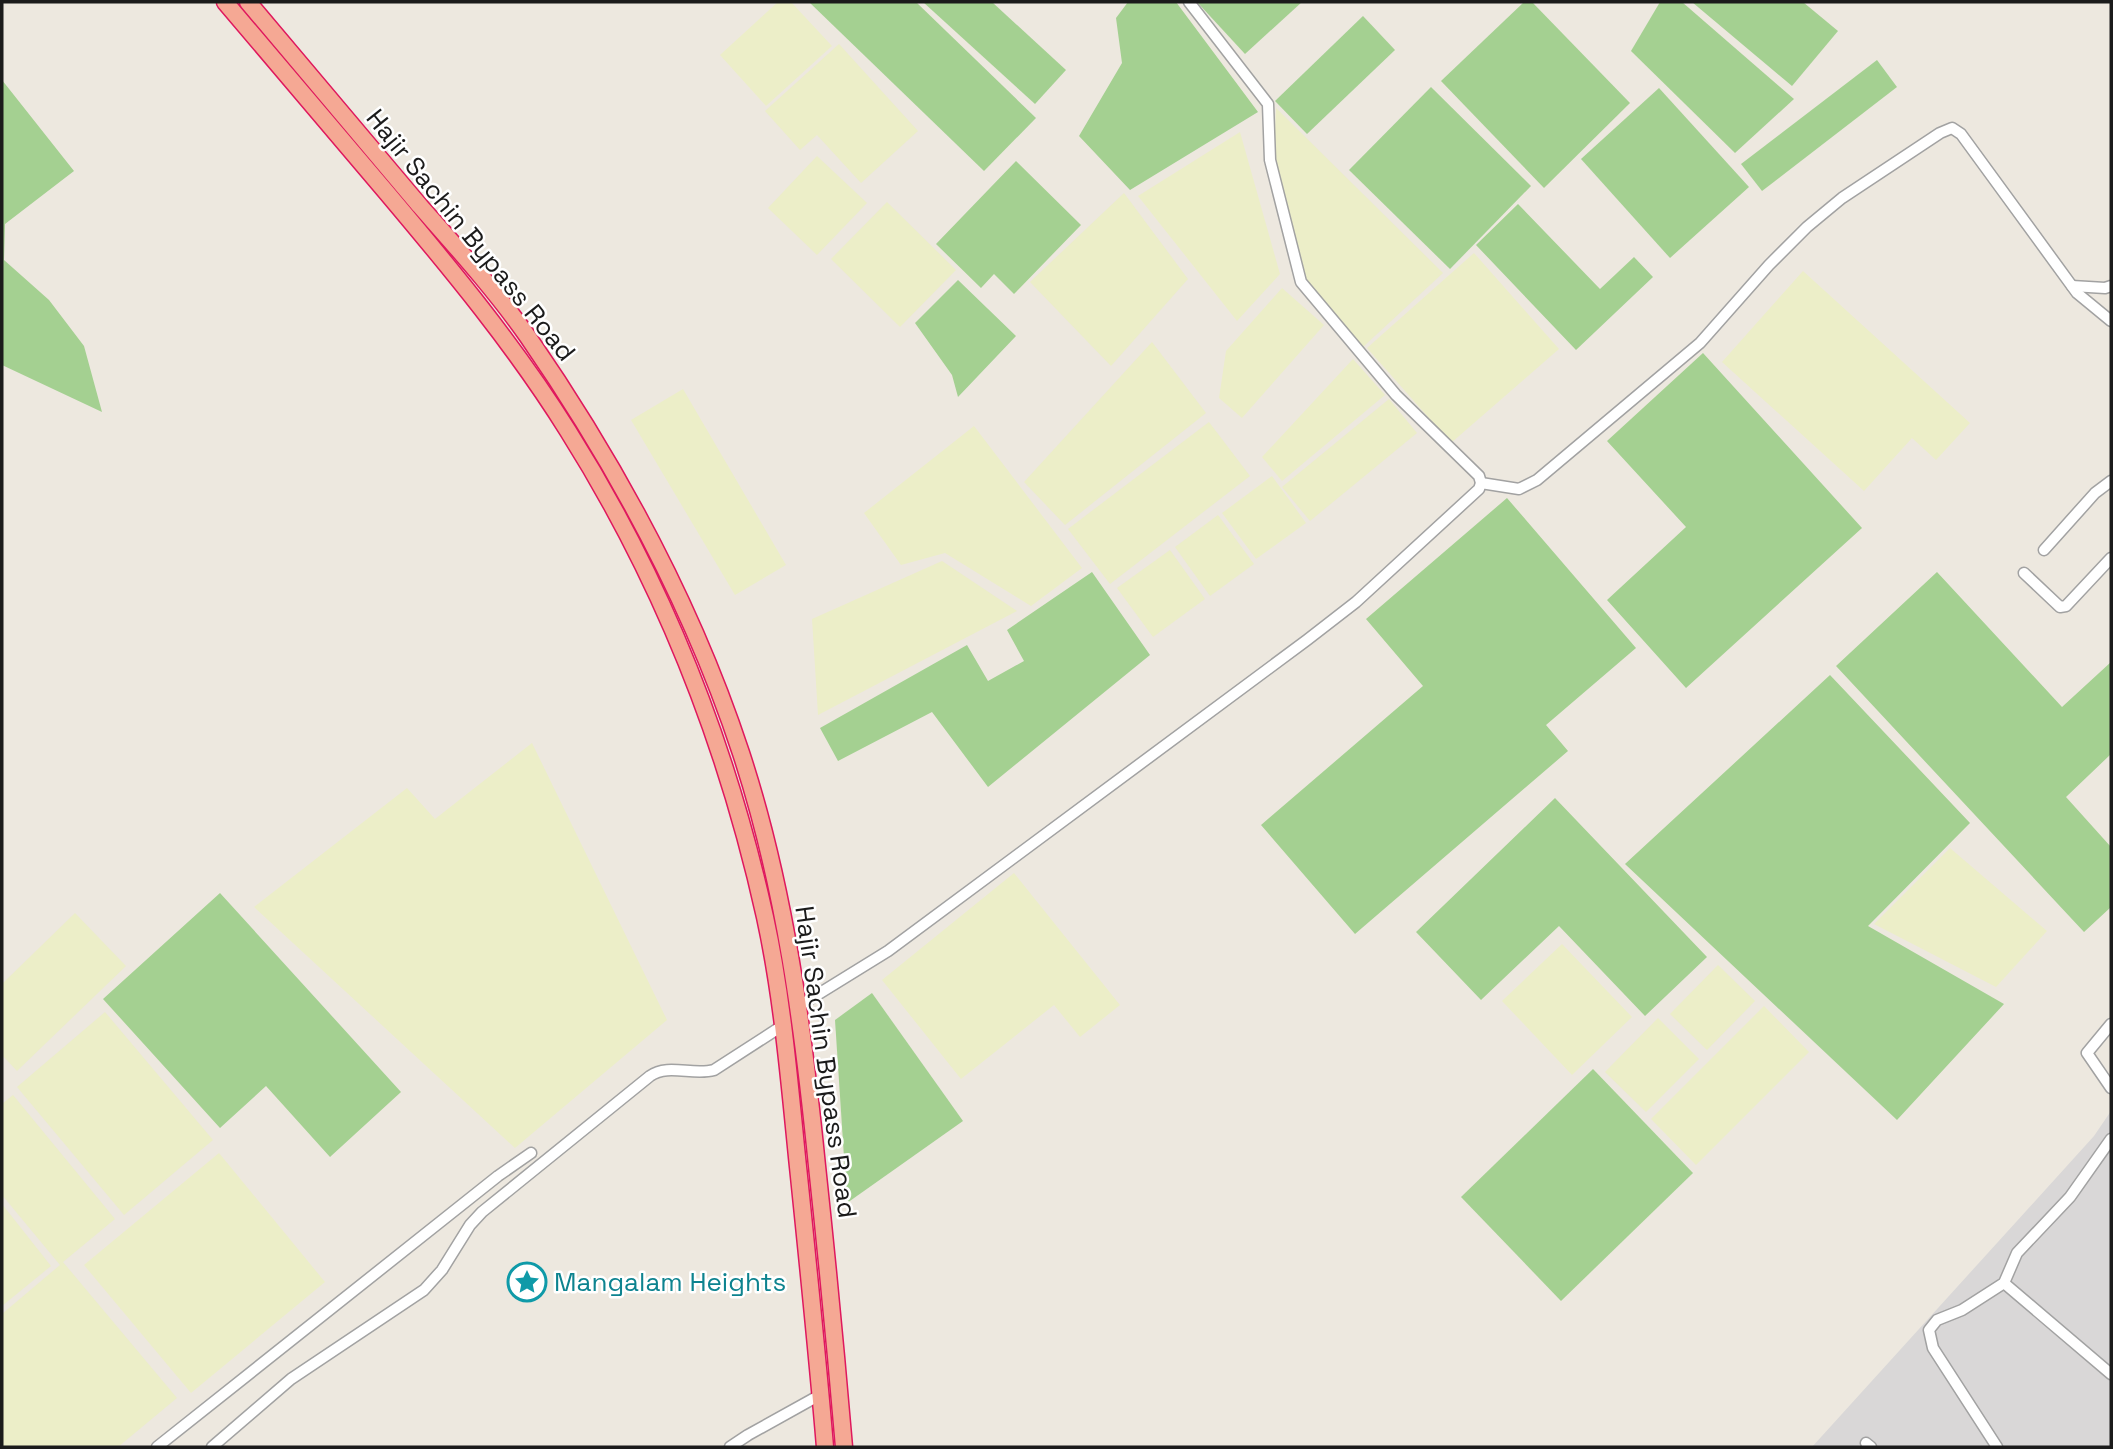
<svg xmlns="http://www.w3.org/2000/svg" width="2113" height="1449" font-family="'Space Grotesk',sans-serif">
  <rect width="100%" height="100%" fill="#ede8df"/>
  <!-- residential -->
  <polygon fill="#d9d7d7" points="2111,1111 2111,1447 1812,1447 2094,1136"/>
  <!-- farmland -->
  <g fill="#eceec8">
    <polygon points="778,2 791,2 832,46 766,106 720,55"/>
    <polygon points="839,44 918,131 861,183 817,135 800,150 765,111"/>
    <polygon points="1276,108 1443,273 1363,347 1305,280 1274,154"/>
    <polygon points="1240,132 1280,274 1237,321 1138,196"/>
    <polygon points="817,156 867,203 817,255 768,208"/>
    <polygon points="1124,193 1188,279 1111,366 1030,282"/>
    <polygon points="887,202 956,270 900,327 831,259"/>
    <polygon points="1474,253 1559,349 1451,443 1367,348"/>
    <polygon points="1803,271 1970,423 1936,460 1912,438 1864,491 1722,362"/>
    <polygon points="1282,288 1324,325 1242,418 1219,398 1226,351"/>
    <polygon points="1152,342 1206,413 1065,525 1024,482"/>
    <polygon points="1353,359 1385,395 1282,481 1262,457"/>
    <polygon points="683,389 786,565 735,595 631,420"/>
    <polygon points="1389,399 1417,433 1310,521 1282,487"/>
    <polygon points="1209,422 1250,476 1110,584 1068,529"/>
    <polygon points="974,426 1082,568 1031,606 945,553 901,565 864,513"/>
    <polygon points="1272,476 1306,523 1256,559 1222,513"/>
    <polygon points="1218,515 1254,564 1210,596 1175,547"/>
    <polygon points="1170,550 1205,599 1153,637 1117,588"/>
    <polygon points="942,561 1017,611 818,715 812,619"/>
    <polygon points="532,743 667,1020 515,1148 254,907 407,788 435,819"/>
    <polygon points="1950,848 2047,931 1996,987 1874,924"/>
    <polygon points="1014,873 1120,1005 1080,1037 1054,1005 961,1079 882,980"/>
    <polygon points="75,913 126,966 17,1071 2,1055 2,984"/>
    <polygon points="1562,944 1632,1017 1572,1075 1502,1001"/>
    <polygon points="1718,965 1755,1001 1707,1050 1670,1014"/>
    <polygon points="1764,1006 1809,1052 1696,1165 1651,1119"/>
    <polygon points="105,1012 213,1140 124,1215 17,1087"/>
    <polygon points="1658,1018 1699,1059 1646,1112 1605,1072"/>
    <polygon points="13,1095 115,1219 63,1262 177,1398 118,1447 2,1447 2,1314 60,1265 2,1195 2,1104"/>
    <polygon points="219,1153 325,1282 191,1393 84,1265"/>
    <polygon points="2,1204 51,1266 2,1306"/>
  </g>
  <!-- forest -->
  <g fill="#a4d091">
    <polygon points="809,2 916,2 1036,118 984,171"/>
    <polygon points="923,2 992,2 1066,70 1035,104"/>
    <polygon points="1128,2 1176,2 1258,112 1130,190 1079,136 1122,63 1116,18"/>
    <polygon points="1197,2 1302,2 1245,54"/>
    <polygon points="1524,2 1532,2 1630,103 1544,188 1441,81"/>
    <polygon points="1660,2 1682,2 1794,99 1735,153 1631,51"/>
    <polygon points="1692,2 1803,2 1838,31 1792,86"/>
    <polygon points="1363,16 1395,50 1307,134 1275,101"/>
    <polygon points="1877,60 1897,87 1762,191 1741,164"/>
    <polygon points="2,80 74,171 5,224 4,260 49,300 84,346 102,412 2,365"/>
    <polygon points="1431,87 1531,186 1450,269 1349,170"/>
    <polygon points="1659,88 1749,187 1670,258 1581,159"/>
    <polygon points="1016,161 1081,225 1014,294 994,274 981,288 936,244"/>
    <polygon points="1518,204 1600,289 1634,257 1653,277 1576,350 1476,245"/>
    <polygon points="958,280 1016,336 958,397 952,375 915,323"/>
    <polygon points="1703,353 1862,528 1686,688 1607,600 1686,527 1607,441"/>
    <polygon points="1507,498 1636,648 1546,725 1568,751 1355,934 1261,825 1423,686 1366,619"/>
    <polygon points="1092,572 1150,655 988,787 932,712 838,761 820,728 967,645 988,681 1024,661 1007,630"/>
    <polygon points="1937,572 2062,707 2111,662 2111,754 2066,797 2111,847 2111,907 2084,932 1836,666"/>
    <polygon points="1830,675 1970,823 1868,926 2004,1004 1897,1120 1625,864"/>
    <polygon points="1555,798 1707,957 1645,1016 1559,926 1481,1000 1416,932"/>
    <polygon points="220,893 401,1092 330,1157 266,1086 220,1128 103,999"/>
    <polygon points="872,993 963,1121 847,1203 835,1020"/>
    <polygon points="1593,1069 1693,1173 1561,1301 1461,1197"/>
  </g>
  <g fill="none" stroke-linecap="round" stroke-linejoin="round">
    <defs>
      <g id="minor">
        <polyline points="2072,286 2105,288 2111,286"/>
        <polyline points="1481,483 1519,489 1537,480 1700,343 1769,265 1807,227 1842,198 1940,133 1952,128 1961,134 2077,293 2111,321"/>
        <polyline points="2044,550 2095,493 2111,481"/>
        <polyline points="2024,573 2060,607 2066,606 2111,558"/>
        <polyline points="799,1006 888,951 1307,640 1356,602 1479,489 1481,483 1479,476 1396,395 1301,282 1270,160 1268,104 1189,2"/>
        <polyline points="2111,1024 2087,1053 2111,1088"/>
        <polyline points="2004,1283 2111,1374"/>
        <polyline points="1866,1443 1871,1447"/>
        <polyline points="157,1447 498,1176 531,1153"/>
        <path d="M212,1447L291,1379L424,1290L442,1270L470,1225L482,1212L650,1076C668,1063 693,1076 714,1070L782,1026"/>
        <polyline points="730,1447 748,1435 820,1395"/>
        <polyline points="1997,1447 1933,1348 1929,1330 1937,1320 1962,1310 2004,1283 2017,1253 2070,1197 2111,1139"/>
      </g>
      <g id="trunk">
        <path d="M225,2C279,66 333,129 387,193C451,269 515,346 568,431C662,580 727,745 765,917C782,995 789,1077 797,1157C807,1254 817,1350 825,1447"/>
        <path d="M248,2C306,70 363,138 420,206C457,248 496,291 528,337C617,466 692,604 741,753C785,887 803,1026 817,1166C827,1259 836,1353 844,1447"/>
      </g>
    </defs>
    <!-- minor casing -->
    <use href="#minor" stroke="#a2a2a2" stroke-width="13"/>
    <!-- trunk casing -->
    <use href="#trunk" stroke="#df185e" stroke-width="19"/>
    <!-- minor -->
    <use href="#minor" stroke="#fff" stroke-width="10"/>
    <!-- trunk -->
    <use href="#trunk" stroke="#f5a894" stroke-width="16"/>
  </g>
  <!-- icons -->
  <defs>
    <symbol id="sight-ring" viewBox="-11 -11 22 22"><circle r="9.5" fill="#fff" stroke="#0f9aa8" stroke-width="1.5"/><path d="M0-6L1.8-2.2L6-1.7L2.9 1.2L3.7 5.4L0 3.3L-3.7 5.4L-2.9 1.2L-6-1.7L-1.8-2.2Z" fill="#0f9aa8"/></symbol>
  </defs>
  <g fill-rule="evenodd">
    <use href="#sight-ring" x="505" y="1260" width="44" height="44"/>
  </g>
  <g text-anchor="middle" stroke-width="5" stroke-linejoin="round" paint-order="stroke">
    <!-- street labels -->
    <g font-size="26" fill="#1b1b1b" stroke="#fff">
      <text transform="translate(471 235) rotate(51)" y="9">Hajir Sachin Bypass Road</text>
      <text transform="translate(826 1062) rotate(82)" y="9">Hajir Sachin Bypass Road</text>
    </g>
    <!-- culture labels -->
    <g font-size="26" fill="#0d838f" stroke="#fff" text-anchor="start">
      <text x="554" y="1291">Mangalam Heights</text>
    </g>
  </g>
  <!-- border -->
  <rect width="2113" height="1449" fill="none" stroke="#1b1b1b" stroke-width="7"/>
</svg>
